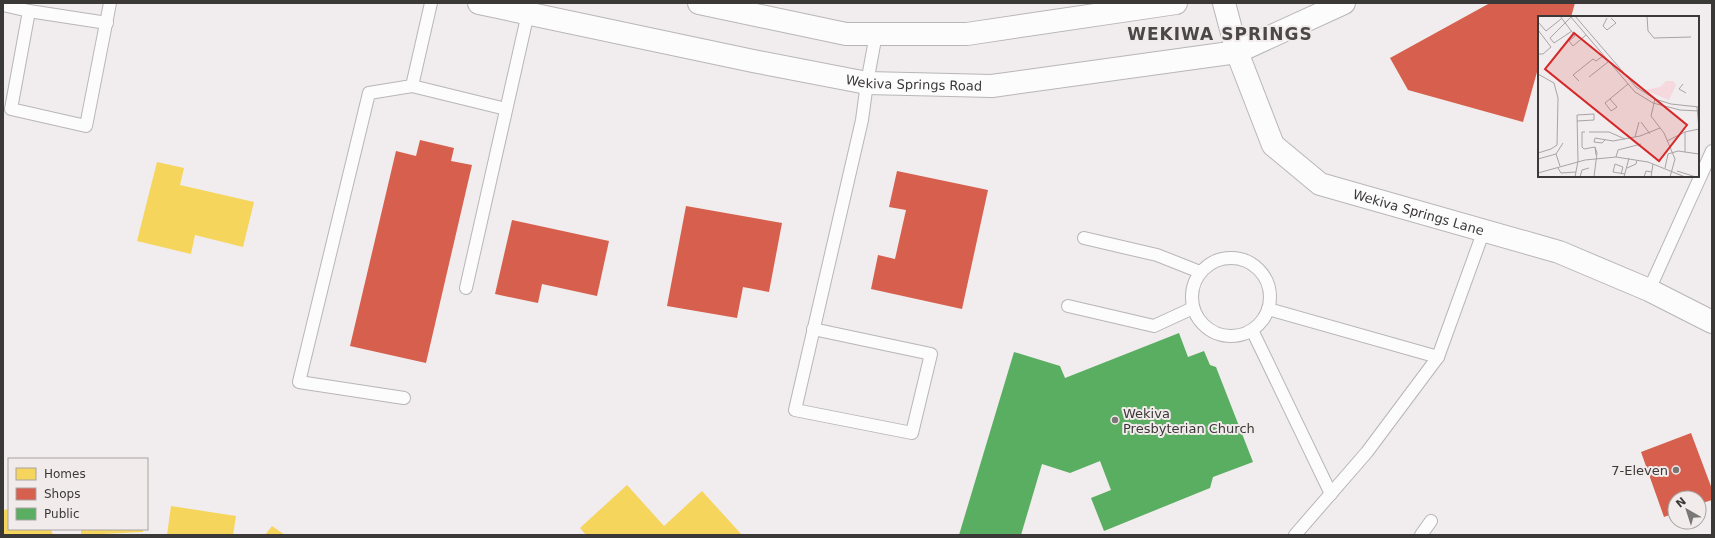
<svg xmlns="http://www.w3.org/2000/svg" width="1715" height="538" font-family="'DejaVu Sans',sans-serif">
  <rect width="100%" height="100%" fill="#f1eced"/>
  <!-- homes -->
  <g fill="#f6d55c">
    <polygon points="157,162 184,168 180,185 254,202 243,247 195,235 191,254 137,241"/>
    <polygon points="627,485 664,526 702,491 742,535 586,535 580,528"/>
    <polygon points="171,506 236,516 233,535 167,535"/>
    <polygon points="9,509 9,529 51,529 53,535 3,535 3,510"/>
    <polygon points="272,526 285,535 265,535"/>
    <polygon points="81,529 143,529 143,532 81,535"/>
  </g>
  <!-- shops -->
  <g fill="#d6604d">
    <polygon points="1490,3 1575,3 1571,17 1539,17 1539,65 1523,122 1408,90 1390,58"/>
    <polygon points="420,140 454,148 451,161 472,165 426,363 350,346 396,151 416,156"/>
    <polygon points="897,171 988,190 962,309 871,289 878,255 895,259 906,210 889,207"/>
    <polygon points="686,206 782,223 769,292 743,287 737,318 667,306"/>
    <polygon points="512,220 609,241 597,296 542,284 538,303 495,294"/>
    <polygon points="1691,433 1712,489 1712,500 1699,504 1699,498 1675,498 1675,513 1664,517 1641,452"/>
  </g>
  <!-- public -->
  <polygon fill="#5aae61" points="1179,333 1188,357 1204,351 1210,365 1216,367 1253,462 1213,477 1210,488 1104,531 1091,498 1111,490 1100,461 1070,473 1042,464 1021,535 959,535 1014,352 1060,366 1065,378"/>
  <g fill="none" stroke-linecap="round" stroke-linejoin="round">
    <defs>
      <g id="service">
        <polyline points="3,5 29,11 11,109 86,126 110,3"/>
        <polyline points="29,11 107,23"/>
        <polyline points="412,86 506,109"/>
        <polyline points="1084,238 1157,255 1200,272"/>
        <circle cx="1231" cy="297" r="39"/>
        <polyline points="466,288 528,13"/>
        <polyline points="1649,290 1712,151"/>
        <polyline points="1068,306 1154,326 1193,308"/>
        <polyline points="1268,309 1438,357"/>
        <polyline points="813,329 931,354 912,433 795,410 862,120 867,83 876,34"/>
        <polyline points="1252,330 1331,494"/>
        <polyline points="404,398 299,382 369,93 412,86 431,3"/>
        <polyline points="1295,535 1367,452 1438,357 1484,230"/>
        <polyline points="1421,535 1431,521"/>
      </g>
      <g id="tertiary">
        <path id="s1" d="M1224,3L1237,52L1273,145L1320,184L1559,252L1649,290L1712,322"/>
      </g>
      <g id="secondary">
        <path id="s2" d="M479,3L753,61L867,83L992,86L1237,52L1344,3"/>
        <polyline points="699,3 846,34 967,34 1176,3"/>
      </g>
    </defs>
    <!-- service casing -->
    <use href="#service" stroke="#b8b6b6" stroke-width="14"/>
    <!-- tertiary casing -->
    <use href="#tertiary" stroke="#b8b6b6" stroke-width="24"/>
    <!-- secondary casing -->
    <use href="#secondary" stroke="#b8b6b6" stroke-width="24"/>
    <!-- service -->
    <use href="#service" stroke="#fdfcfc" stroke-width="12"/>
    <!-- tertiary -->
    <use href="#tertiary" stroke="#fdfcfc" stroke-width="22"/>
    <!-- secondary -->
    <use href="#secondary" stroke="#fdfcfc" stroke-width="22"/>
  </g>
  <!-- markers -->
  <g fill="#7b7777" stroke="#f2ebec" stroke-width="1.5">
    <circle cx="1115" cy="420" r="4"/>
    <circle cx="1676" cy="470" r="4"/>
  </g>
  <g text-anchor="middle" stroke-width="4" stroke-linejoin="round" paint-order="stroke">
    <!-- street labels -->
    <g font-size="13" fill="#3b3838" stroke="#f2ebec">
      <text dy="5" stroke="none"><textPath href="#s2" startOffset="443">Wekiva Springs Road</textPath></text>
      <text dy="5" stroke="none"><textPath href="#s1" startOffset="314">Wekiva Springs Lane</textPath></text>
    </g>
    <!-- poi labels -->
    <g font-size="13" fill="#3b3838" stroke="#f2ebec" text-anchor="start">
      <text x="1123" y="418">Wekiva<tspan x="1123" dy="15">Presbyterian Church</tspan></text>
      <text x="1668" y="475" text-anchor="end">7-Eleven</text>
    </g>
    <!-- district labels -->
    <g font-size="17" font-weight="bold" letter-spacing="1" fill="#4c4748" stroke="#f2ebec">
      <text x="1220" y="40">WEKIWA SPRINGS</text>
    </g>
  </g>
  <!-- overview -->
  <g transform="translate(1538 16)">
    <rect width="161" height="161" fill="#f1eced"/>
    <path d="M128,65H135L138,69L131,84L107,74L122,71Z" fill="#f5d9de"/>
    <path fill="none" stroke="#a8a4a5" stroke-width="1" d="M22,0L37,20L31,25L35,30L48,19M32,0L97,76L115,87L142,94L161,95M37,0L98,71L117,83L133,88L161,91M109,0L110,15L116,22L153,21M33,1L12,22L16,27L34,15M69,2L65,10L69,14L78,7L73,2M0,6L8,15L23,3M0,14L13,31L5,38H0M0,58L16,67L20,82L19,129L13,133L0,137M51,61L70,46M41,65L35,59L55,43L58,45L65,40M145,68L141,73L148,77M72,83L79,91L73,95L67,87L90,68M117,83L113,100L126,117L137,143L132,161M159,91L161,113M103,106L112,118M161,113L147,116V136L161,138M47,116H44V131L46,133L57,131M51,116H71L87,123M97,121L101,106M67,124L64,127L56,126L57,122L75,125L102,120L122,112M129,125L147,116M18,138L25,127M78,141L80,134L103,128M0,143L18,138L22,150M20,152L23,157L38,156M89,152L98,148L99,144M127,152L130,138L140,135L147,136M139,155L158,161M0,157L47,144L78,141L110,146L147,161M83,158L85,151L77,148L75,156L87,158M37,161L40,145L39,99L56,98V104L39,105M42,161L44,154L51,152M56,161L59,137L57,131L58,139M86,161L91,142M106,161L108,155L114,156M113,161L115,148"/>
    <path fill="#d62828" fill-opacity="0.15" stroke="#d62828" stroke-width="2" d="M36,17L149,109L121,145L7,53Z"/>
    <rect width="161" height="161" fill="none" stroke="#3b3838" stroke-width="2"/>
  </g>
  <!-- border -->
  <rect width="1715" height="538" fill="none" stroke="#3b3838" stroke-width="8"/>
  <!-- legend -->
  <rect x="8" y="458" width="140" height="72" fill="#f2ebec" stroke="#a9a3a4"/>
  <rect x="16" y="468" width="20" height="12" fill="#f6d55c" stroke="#a9a3a4"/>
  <text x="44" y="478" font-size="12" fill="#3b3838">Homes</text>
  <rect x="16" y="488" width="20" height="12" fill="#d6604d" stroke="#a9a3a4"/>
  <text x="44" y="498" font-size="12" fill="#3b3838">Shops</text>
  <rect x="16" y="508" width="20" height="12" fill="#5aae61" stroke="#a9a3a4"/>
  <text x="44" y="518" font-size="12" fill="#3b3838">Public</text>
  <!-- north arrow -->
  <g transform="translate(1687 510) rotate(321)"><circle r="19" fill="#f2ebec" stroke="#a9a3a4"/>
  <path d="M0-3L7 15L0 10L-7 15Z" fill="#7b7777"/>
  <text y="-6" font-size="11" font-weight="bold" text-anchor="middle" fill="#3b3838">N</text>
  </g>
</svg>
